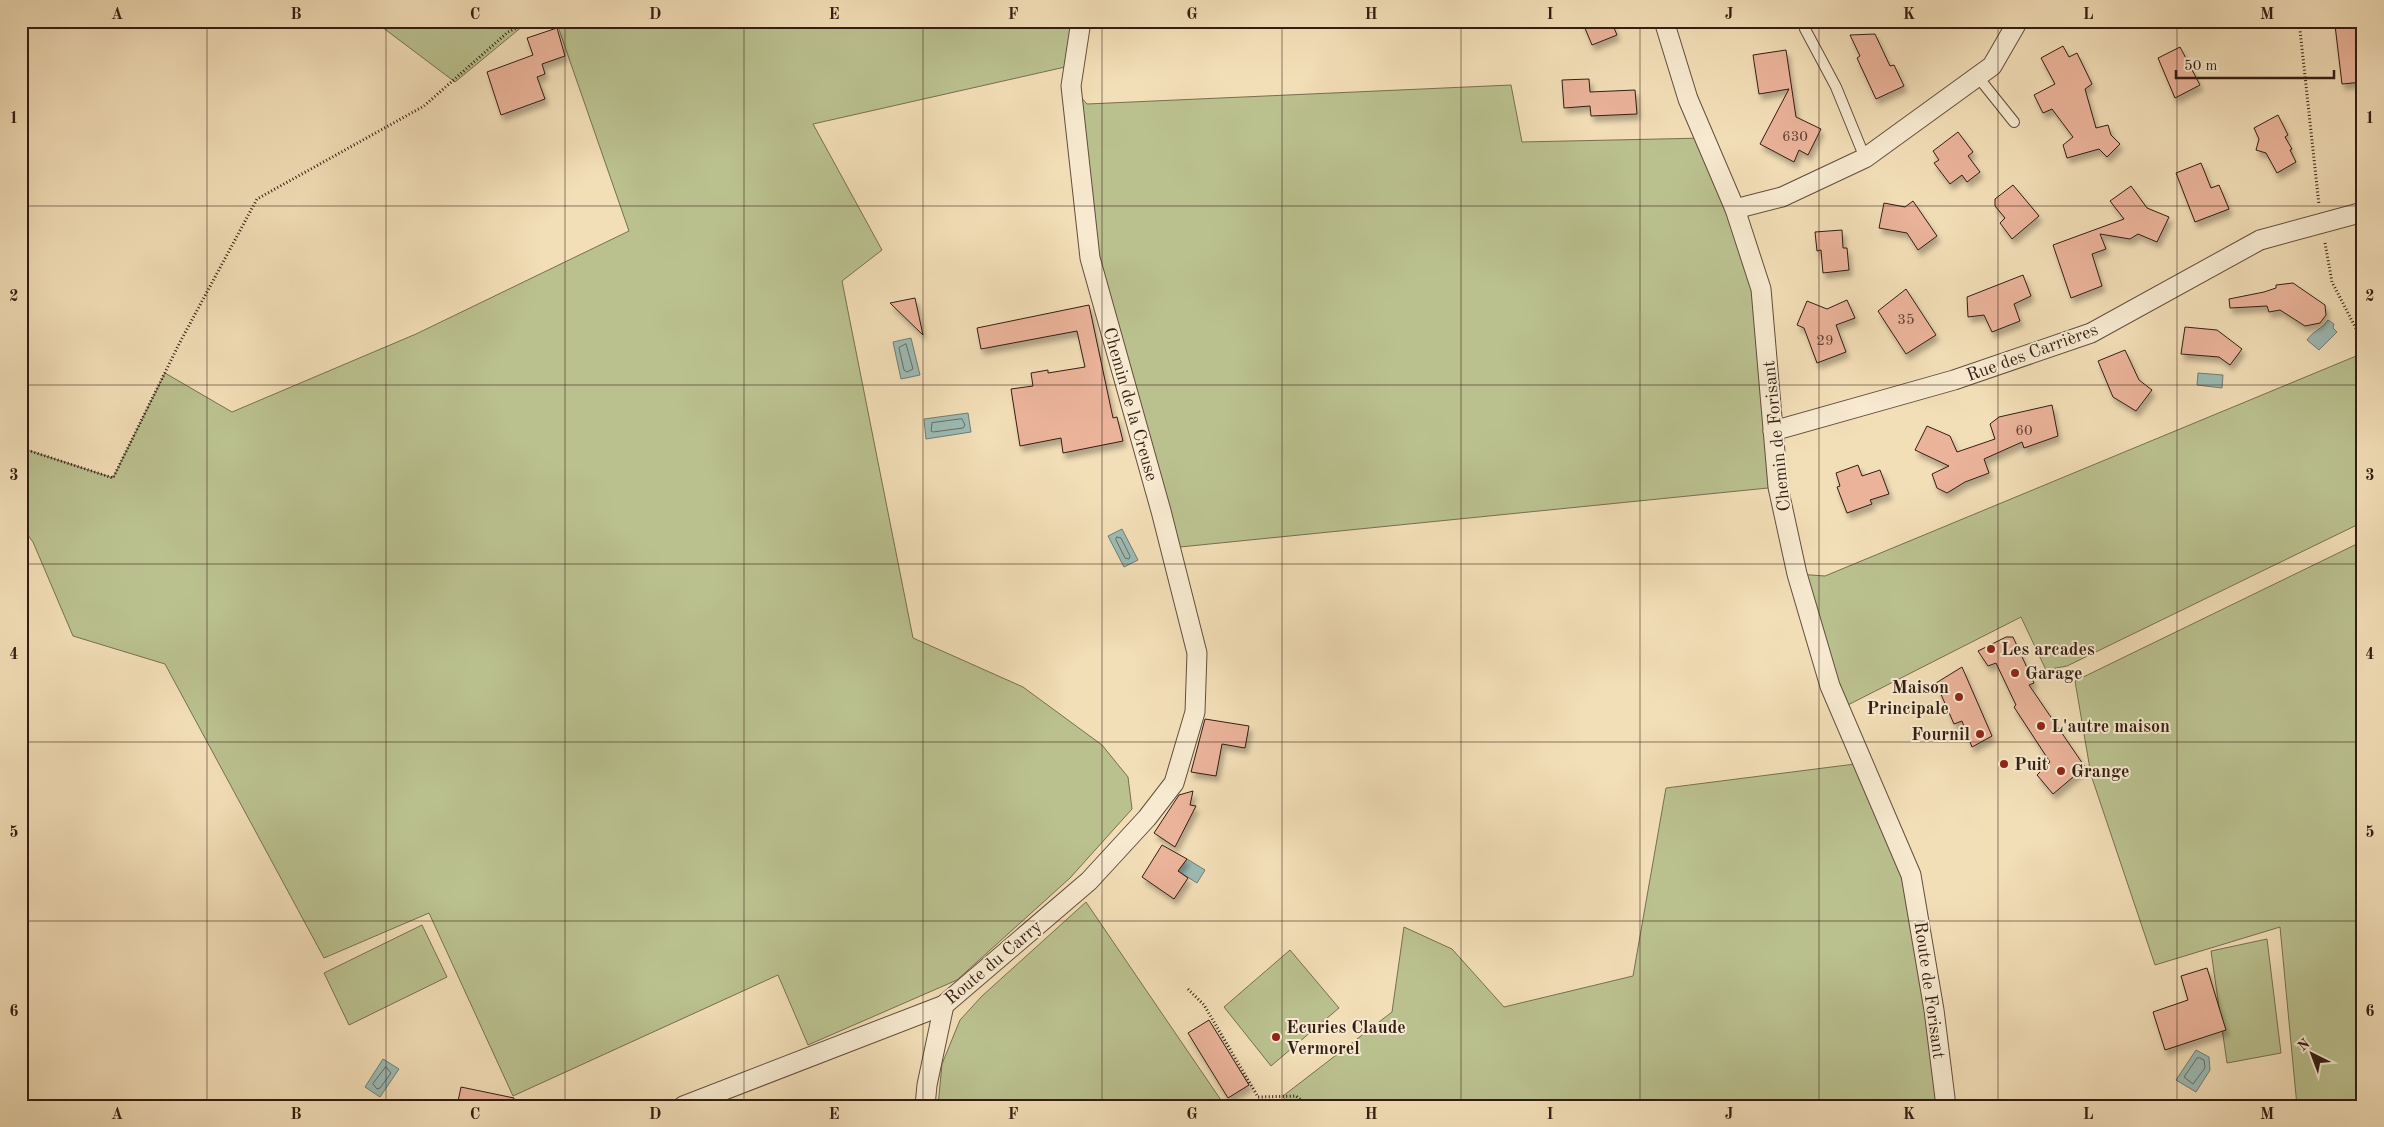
<svg xmlns="http://www.w3.org/2000/svg" width="2384" height="1127" font-family="'Old Standard TT',serif">
  <defs>
    <filter id="shadow"><feDropShadow dx="3" dy="5.5" stdDeviation="2.5" flood-color="#0004"/></filter>
  </defs>
  <rect width="100%" height="100%" fill="#f2deb7"/>
  <filter id="stains"><feTurbulence type="fractalNoise" baseFrequency=".004" numOctaves="4"/><feColorMatrix values="0 0 0 0 .2 0 0 0 0 .09 0 0 0 0 .02 0 0 0 .5 -.17"/></filter>
  <radialGradient id="worn" r=".72"><stop offset=".6" stop-color="#630" stop-opacity="0"/><stop offset="1" stop-color="#630" stop-opacity=".3"/></radialGradient>
  <!-- green -->
  <g fill="#bac18f" stroke="#776f51">
    <polygon points="374,21 529,21 455,82"/>
    <polygon points="556,21 1081,21 1074,65 813,124 882,250 842,281 913,638 1023,687 1102,745 1128,777 1132,809 1070,878 957,980 808,1045 778,975 513,1096 429,913 324,958 165,664 73,636 33,542 21,526 21,448 113,478 165,373 232,412 416,334 629,231"/>
    <polygon points="1511,85 1522,142 1705,138 1761,289 1778,487 1170,548 1090,258 1071,86 1087,104"/>
    <polygon points="2361,354 2363,354 2363,522 2067,666 2046,670 2021,617 1840,709 1797,574 1825,576"/>
    <polygon points="2363,541 2363,1106 2297,1106 2280,927 2155,965 2091,775 2075,681"/>
    <polygon points="1863,763 1911,875 1946,1106 1288,1106 1283,1096 1392,1012 1404,927 1452,949 1504,1007 1633,976 1666,788"/>
    <polygon points="1086,902 1225,1106 938,1106 942,1064 960,1020 982,996"/>
    <polygon points="422,925 447,977 349,1025 324,973"/>
    <polygon points="2267,939 2281,1053 2227,1063 2211,951"/>
    <polygon points="1290,950 1339,1008 1271,1066 1224,1007"/>
  </g>
  <!-- water -->
  <g fill="#9cbbb5" stroke="#727c74">
    <path d="M2328,320L2334,324L2333,328L2337,332L2319,350L2307,340C2313,331 2322,329 2328,320Z"/>
    <polygon points="911,338 920,375 901,379 893,342"/>
    <polygon points="2198,373 2223,375 2222,388 2197,385"/>
    <polygon points="968,413 971,432 926,439 924,419"/>
    <polygon points="1122,529 1138,560 1124,567 1108,536"/>
    <polygon points="1187,859 1205,870 1197,883 1178,871"/>
    <polygon points="2196,1050 2209,1057 2210,1070 2196,1092 2176,1080"/>
    <polygon points="383,1059 399,1069 380,1097 365,1087"/>
  </g>
  <g fill="none" stroke-linecap="round" stroke-linejoin="round">
    <!-- shore -->
    <g stroke="#686c64" stroke-width="1">
      <polygon points="906,344 913,369 907,372 904,370 899,348"/>
      <polygon points="962,419 965,425 963,428 933,432 931,431 932,423"/>
      <polygon points="1117,537 1121,538 1130,556 1129,559 1125,558 1116,540"/>
      <polygon points="2200,1058 2204,1060 2205,1068 2193,1084 2184,1077 2197,1058"/>
      <polygon points="386,1067 391,1073 380,1088 377,1089 373,1084"/>
    </g>
  </g>
  <!-- building -->
  <g fill="#eab39a" stroke="#341d13" filter="url(#shadow)">
    <polygon points="1582,21 1611,21 1617,35 1592,45"/>
    <polygon points="2362,21 2363,82 2342,84 2335,25"/>
    <polygon points="557,28 565,56 542,64 545,74 537,77 545,99 501,115 487,72 533,55 527,38"/>
    <polygon points="1875,34 1890,66 1894,65 1904,86 1876,99 1857,58 1860,56 1850,35"/>
    <polygon points="2063,46 2069,57 2077,53 2092,84 2085,89 2096,128 2108,125 2111,135 2120,144 2107,157 2099,149 2067,158 2063,145 2073,137 2052,109 2043,113 2034,95 2055,84 2041,58"/>
    <polygon points="2180,47 2200,85 2175,98 2158,58"/>
    <polygon points="1786,50 1796,117 1821,129 1808,155 1799,150 1794,162 1760,144 1789,89 1759,94 1753,55"/>
    <polygon points="1589,79 1590,92 1635,90 1637,114 1591,116 1590,106 1564,108 1562,80"/>
    <polygon points="2278,115 2288,135 2285,137 2292,149 2290,150 2296,162 2277,173 2266,153 2256,150 2259,139 2254,128"/>
    <polygon points="1958,132 1973,152 1968,156 1980,172 1967,182 1962,175 1950,184 1934,163 1939,160 1933,151"/>
    <polygon points="2201,163 2211,188 2219,185 2229,209 2195,222 2176,173"/>
    <polygon points="2013,185 2039,216 2012,239 2000,223 2005,218 1995,206 1995,199"/>
    <polygon points="2131,186 2147,208 2169,217 2157,242 2138,234 2130,239 2100,234 2106,249 2092,254 2102,286 2071,298 2053,245 2124,219 2110,201"/>
    <polygon points="1913,201 1937,236 1918,250 1907,233 1879,228 1884,203 1905,207"/>
    <polygon points="1842,230 1843,248 1847,248 1849,270 1823,273 1821,250 1817,251 1815,232"/>
    <polygon points="2023,275 2031,296 2014,304 2020,321 1992,332 1984,315 1968,317 1967,297"/>
    <polygon points="2293,283 2325,305 2326,315 2320,323 2305,326 2280,310 2269,312 2267,306 2230,308 2229,299 2264,292 2276,288 2276,285"/>
    <polygon points="1906,289 1936,335 1906,354 1878,311"/>
    <polygon points="915,298 923,335 890,303"/>
    <polygon points="1847,300 1855,318 1836,325 1846,352 1817,363 1804,328 1797,325 1807,301 1827,309"/>
    <polygon points="1089,305 1113,418 1117,417 1123,441 1063,453 1061,438 1020,446 1011,389 1033,386 1031,373 1048,370 1048,373 1085,367 1077,331 981,349 977,328"/>
    <polygon points="2185,327 2217,330 2242,349 2230,365 2219,357 2181,354"/>
    <polygon points="2125,350 2139,380 2152,390 2136,411 2113,397 2098,361"/>
    <polygon points="2052,405 2058,436 2024,448 2022,442 1984,459 1989,473 1965,482 1947,493 1937,488 1932,474 1949,466 1915,450 1927,426 1950,436 1957,452 1995,439 1990,424 1999,417"/>
    <polygon points="1858,465 1862,476 1880,470 1889,494 1870,500 1872,504 1847,513 1837,487 1840,486 1836,473"/>
    <polygon points="2006,637 2013,637 2034,683 2029,685 2085,767 2053,794 2037,775 2050,762 2014,707 2016,705 1996,663 1988,666 1978,651"/>
    <polygon points="1962,667 1992,736 1972,747 1962,721 1954,724 1936,683"/>
    <polygon points="1205,719 1249,726 1245,748 1222,744 1216,776 1191,772"/>
    <polygon points="1193,791 1190,805 1196,806 1175,847 1154,833 1179,795"/>
    <polygon points="1162,845 1187,859 1178,871 1188,878 1174,899 1142,877"/>
    <polygon points="2207,968 2226,1030 2165,1050 2153,1012 2188,1000 2181,976"/>
    <polygon points="1209,1020 1249,1085 1228,1098 1188,1033"/>
    <polygon points="461,1087 514,1098 513,1106 457,1106"/>
  </g>
  <g fill="none" stroke-linecap="round" stroke-linejoin="round">
    <defs>
      <g id="lane">
        <polyline points="1805,29 1836,87 1865,158"/>
        <polyline points="1978,77 2014,122"/>
      </g>
      <g id="street">
        <polyline points="1664,21 1688,99 1735,209 1761,289 1778,487 1797,574 1830,686 1911,875 1934,1010 1946,1106"/>
        <polyline points="1735,209 1782,197 1865,158 1992,66 2018,21"/>
        <polyline points="1773,431 1954,380 2091,333 2260,240 2363,212"/>
        <polyline points="683,1106 944,1005 1089,881 1147,818 1174,783 1195,712 1197,653 1161,511 1090,258 1071,86 1081,21"/>
        <polyline points="925,1106 927,1085 944,1005"/>
      </g>
    </defs>
    <!-- lane casing -->
    <use href="#lane" stroke="#644d3c" stroke-width="12"/>
    <!-- street casing -->
    <use href="#street" stroke="#644d3c" stroke-width="21"/>
    <!-- path -->
    <g stroke="#341d13" stroke-width="3" stroke-dasharray="1 2.5" stroke-linecap="butt">
      <polyline points="2299,21 2319,205"/>
      <polyline points="2325,243 2332,282 2363,342"/>
      <polyline points="21,448 113,478 179,344 257,199 424,106 508,32 531,21"/>
      <polyline points="1188,989 1204,1005 1258,1097 1296,1096 1308,1106"/>
    </g>
    <!-- lane -->
    <use href="#lane" stroke="#f7ead0" stroke-width="10"/>
    <!-- street -->
    <use href="#street" stroke="#f7ead0" stroke-width="19"/>
  </g>
  <!-- grid -->
  <path fill="none" stroke="#341d13" stroke-width="1" stroke-opacity="0.55" d="M207,21V1106M386,21V1106M565,21V1106M744,21V1106M923,21V1106M1102,21V1106M1282,21V1106M1461,21V1106M1640,21V1106M1819,21V1106M1998,21V1106M2177,21V1106M21,206H2363M21,385H2363M21,564H2363M21,742H2363M21,921H2363"/>
  <!-- markers -->
  <g fill="#8f2418" stroke="#f7ead0" stroke-width="2">
    <circle cx="1991" cy="649" r="5"/>
    <circle cx="2015" cy="673" r="5"/>
    <circle cx="1959" cy="697" r="5"/>
    <circle cx="2041" cy="726" r="5"/>
    <circle cx="1980" cy="734" r="5"/>
    <circle cx="2004" cy="764" r="5"/>
    <circle cx="2061" cy="771" r="5"/>
    <circle cx="1276" cy="1037" r="5"/>
  </g>
  <g text-anchor="middle" stroke-width="4" stroke-linejoin="round" paint-order="stroke">
    <!-- number labels -->
    <g font-size="15" fill="#624235">
      <text x="1795" y="141">630</text>
      <text x="1906" y="324">35</text>
      <text x="1825" y="345">29</text>
      <text x="2024" y="435">60</text>
    </g>
    <!-- street labels -->
    <g font-size="18" fill="#341d13" stroke="#f7ead0">
      <text transform="translate(2032 352) rotate(-20)" y="6">Rue des Carrières</text>
      <text transform="translate(1131 404) rotate(74)" y="6">Chemin de la Creuse</text>
      <text transform="translate(1776 436) rotate(-96)" y="6">Chemin de Forisant</text>
      <text transform="translate(993 962) rotate(-40)" y="6">Route du Carry</text>
      <text transform="translate(1930 990) rotate(82)" y="6">Route de Forisant</text>
    </g>
    <!-- poi labels -->
    <g font-size="18" font-weight="bold" fill="#341d13" stroke="#f7ead0" text-anchor="start">
      <text x="2001" y="655">Les arcades</text>
      <text x="2025" y="679">Garage</text>
      <text x="1949" y="693" text-anchor="end">Maison<tspan x="1949" dy="21">Principale</tspan></text>
      <text x="2051" y="732">L'autre maison</text>
      <text x="1970" y="740" text-anchor="end">Fournil</text>
      <text x="2014" y="770">Puit</text>
      <text x="2071" y="777">Grange</text>
      <text x="1286" y="1033">Ecuries Claude<tspan x="1286" dy="21">Vermorel</tspan></text>
    </g>
  </g>
  <!-- margin -->
  <rect width="2384" height="1127" fill="none" stroke="#f2deb7" stroke-width="55"/>
  <!-- north arrow -->
  <g transform="translate(2312 1054) rotate(318)" stroke="#f7ead0" stroke-width="4" paint-order="stroke">
  <path d="M0-4L9 19L0 12L-9 19Z" fill="#341d13"/>
  <text y="-8" font-size="14" font-weight="bold" text-anchor="middle" fill="#341d13">N</text>
  </g>
  <!-- scale -->
  <path d="M2176 70v8h158v-8" fill="none" stroke="#341d13" stroke-width="2.5"/>
  <text x="2184" y="70" font-size="15" fill="#341d13" stroke="#f7ead0" stroke-width="4" paint-order="stroke">50 m</text>
  <rect x="28" y="28" width="2328" height="1072" fill="none" stroke="#341d13" stroke-width="2"/>
  <g font-size="16" text-anchor="middle" font-weight="bold" fill="#341d13">
    <text x="117" y="19">A</text>
    <text x="296" y="19">B</text>
    <text x="475" y="19">C</text>
    <text x="655" y="19">D</text>
    <text x="834" y="19">E</text>
    <text x="1013" y="19">F</text>
    <text x="1192" y="19">G</text>
    <text x="1371" y="19">H</text>
    <text x="1550" y="19">I</text>
    <text x="1729" y="19">J</text>
    <text x="1909" y="19">K</text>
    <text x="2088" y="19">L</text>
    <text x="2267" y="19">M</text>
    <text x="14" y="123">1</text>
    <text x="2370" y="123">1</text>
    <text x="14" y="301">2</text>
    <text x="2370" y="301">2</text>
    <text x="14" y="480">3</text>
    <text x="2370" y="480">3</text>
    <text x="14" y="659">4</text>
    <text x="2370" y="659">4</text>
    <text x="14" y="837">5</text>
    <text x="2370" y="837">5</text>
    <text x="14" y="1016">6</text>
    <text x="2370" y="1016">6</text>
    <text x="117" y="1119">A</text>
    <text x="296" y="1119">B</text>
    <text x="475" y="1119">C</text>
    <text x="655" y="1119">D</text>
    <text x="834" y="1119">E</text>
    <text x="1013" y="1119">F</text>
    <text x="1192" y="1119">G</text>
    <text x="1371" y="1119">H</text>
    <text x="1550" y="1119">I</text>
    <text x="1729" y="1119">J</text>
    <text x="1909" y="1119">K</text>
    <text x="2088" y="1119">L</text>
    <text x="2267" y="1119">M</text>
  </g>
  <rect width="100%" height="100%" filter="url(#stains)"/>
  <rect width="100%" height="100%" fill="url(#worn)"/>
</svg>
